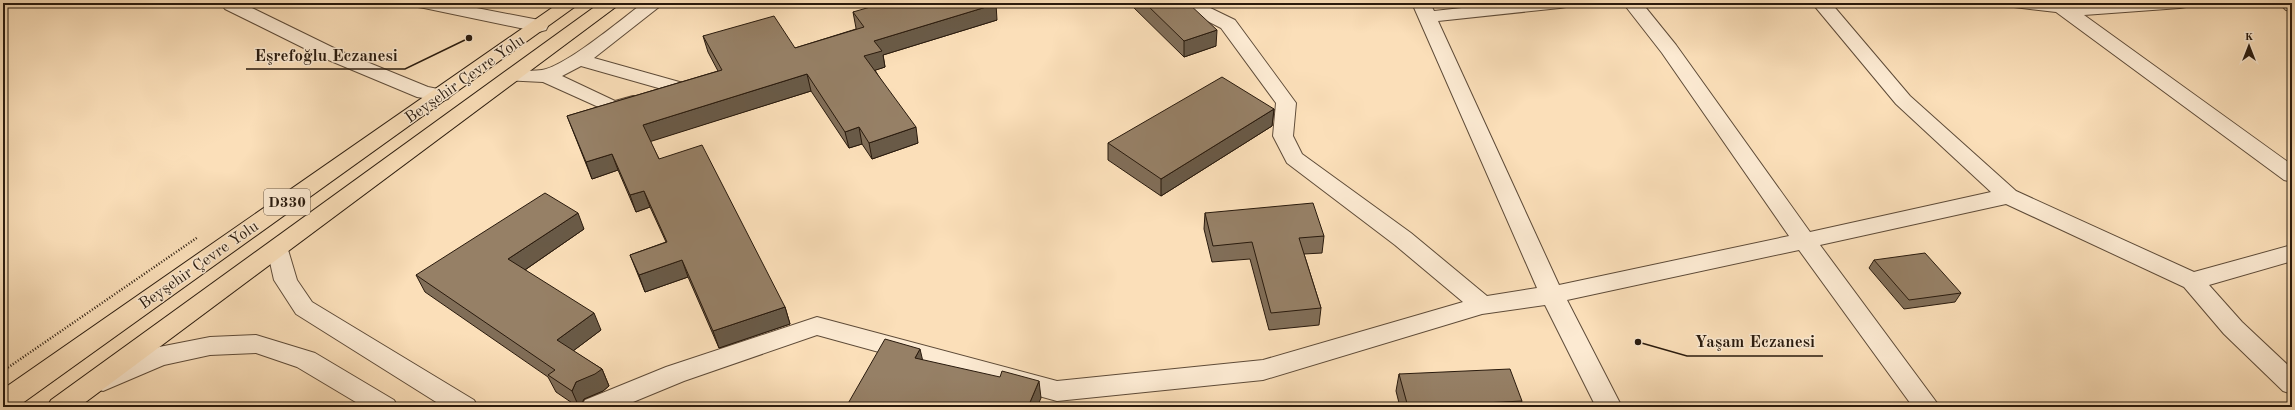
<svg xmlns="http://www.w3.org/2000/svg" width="2295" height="410" font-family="'Old Standard TT',serif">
  <rect width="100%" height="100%" fill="#fbdfb9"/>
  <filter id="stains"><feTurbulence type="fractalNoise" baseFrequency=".005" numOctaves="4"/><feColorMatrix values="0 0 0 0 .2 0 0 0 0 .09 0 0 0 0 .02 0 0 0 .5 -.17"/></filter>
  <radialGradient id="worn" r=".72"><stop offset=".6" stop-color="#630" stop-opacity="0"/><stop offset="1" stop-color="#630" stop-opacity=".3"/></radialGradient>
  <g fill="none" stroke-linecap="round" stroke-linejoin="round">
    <defs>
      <g id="street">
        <polygon points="223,3 245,3 244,4 340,51 428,87 448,91 451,95 448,99 441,101 417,97 326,59 225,9 222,5"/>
        <polygon points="415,3 451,3 539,20 546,22 548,26 546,30 539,32 424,8 418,7"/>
        <path d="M643,3H664L594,58L683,83L686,87L683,91L676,93L581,66L562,76L615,101L633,96L640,98L643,102L640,106L614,114L543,82L505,80L502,76L505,72C517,69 529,72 542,70C566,66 622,19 643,3Z"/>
        <polygon points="1177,3 1200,3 1235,20 1296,103 1293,136 1302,154 1411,233 1487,296 1537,288 1412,3 1430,3 1434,11 1508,3 1569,3 1566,7 1560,8 1438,21 1559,285 1789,236 1662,53 1623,3 1642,3 1676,45 1810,232 1991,192 1896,104 1812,3 1831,3 1910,96 2016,191 2194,272 2292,245 2292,261 2209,285 2242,322 2292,369 2292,394 2283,391 2224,334 2184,287 2006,204 1820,245 1940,407 1913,407 1799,250 1567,300 1622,407 1596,407 1545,305 1482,314 1263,380 1057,401 817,335 684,381 621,407 581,407 585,400 666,367 817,317 1057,381 1263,360 1463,302 1395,245 1287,163 1273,136 1276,103 1221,28 1180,7"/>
        <polygon points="2011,3 2189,3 2186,7 2180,8 2084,15 2292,165 2292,182 2284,180 2056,12 2014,7"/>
        <polygon points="2279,3 2292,3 2292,11 2286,10"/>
        <polygon points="278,241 286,243 297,280 312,302 474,400 478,407 444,407 296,314 274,280 267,249 270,243"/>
        <polygon points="256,335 315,353 394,400 398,407 364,407 297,367 256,353 210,355 164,365 103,391 94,388 90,381 94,374 159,347 210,337"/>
      </g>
      <g id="highway">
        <polygon points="559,3 580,3 17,407 3,407 3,389"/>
        <polygon points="600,3 621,3 79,407 47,407 51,400"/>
      </g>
    </defs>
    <!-- street casing -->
    <use href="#street" stroke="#5e4b38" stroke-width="2"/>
    <!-- highway casing -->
    <use href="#highway" stroke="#291a0d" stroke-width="2"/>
    <!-- path -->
    <polyline stroke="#291a0d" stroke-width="2.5" stroke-dasharray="1 2" stroke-linecap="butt" points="3,371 198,237"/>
    <!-- street -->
    <use href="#street" fill="#fcead2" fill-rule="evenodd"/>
    <!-- highway -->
    <use href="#highway" fill="#fbdfb9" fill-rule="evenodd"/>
  </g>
  <!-- wall -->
  <g fill="#816e58" stroke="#291a0d">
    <polygon points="1129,3 1188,3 1216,46 1184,57"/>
    <polygon points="853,12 997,20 883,55 885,67 875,70 918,143 872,159 862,144 849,148 811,91 650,141 659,159 785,307 790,324 719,348 688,277 645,292 630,255 666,242 650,207 636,212 618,170 592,179 567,116 718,71 708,52 703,36 795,48 856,29 856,28"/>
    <polygon points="1274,109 1272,126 1161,196 1108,160 1108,143"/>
    <polygon points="1205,213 1324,236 1322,253 1304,254 1321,308 1319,325 1269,330 1250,259 1212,262 1204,229"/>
    <polygon points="584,229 525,270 601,330 573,351 602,369 609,386 603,391 584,399 580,407 578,407 556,392 548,377 425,292 416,275"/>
    <polygon points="1874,260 1961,293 1955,302 1904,309 1869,268"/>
    <polygon points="1399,374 1522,401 1520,407 1400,407 1396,391"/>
  </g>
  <!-- shaded-wall -->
  <g fill="#695a47" stroke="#291a0d">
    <polygon points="996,4 997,20 883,55 885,67 867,73 864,56 874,41"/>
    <polygon points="1217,30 1216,46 1184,57 1184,41"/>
    <polygon points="807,74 811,91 649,142 643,125"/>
    <polygon points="1274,109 1272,126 1161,196 1161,179"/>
    <polygon points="859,127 862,144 849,148 845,132"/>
    <polygon points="916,127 918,143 872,159 869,143"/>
    <polygon points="612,154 618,170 592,179 586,162"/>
    <polygon points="644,191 650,207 636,212 630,195"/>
    <polygon points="578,213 584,229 516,276 508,259"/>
    <polygon points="682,260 688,277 645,292 639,275"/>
    <polygon points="785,307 790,324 719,348 713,331"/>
    <polygon points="594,313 601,330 565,357 557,340"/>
    <polygon points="920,349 924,366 915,358"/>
    <polygon points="602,369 609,386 603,391 584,399 580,407 579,407 572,391 576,382"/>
    <polygon points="1039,381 1041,398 1037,407 1028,407"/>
  </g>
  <!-- building -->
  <g fill="#968066" stroke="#291a0d">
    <polygon points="884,3 995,3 996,4 874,41 882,51 864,56 916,127 869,143 859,127 845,132 807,74 643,125 659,159 702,145 785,307 713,331 682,260 639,275 630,255 667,242 644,191 630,195 612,154 586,162 567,116 722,70 703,36 774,16 795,48 864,27 853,12"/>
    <polygon points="1145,3 1188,3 1217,30 1184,41"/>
    <polygon points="1222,77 1274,109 1161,179 1108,143"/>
    <polygon points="545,193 578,213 508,259 594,313 557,340 602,369 595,374 576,382 572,391 548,375 555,370 416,275"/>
    <polygon points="1313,203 1324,236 1299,238 1321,308 1271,313 1252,242 1213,246 1205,213"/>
    <polygon points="1925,253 1961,293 1909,300 1874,260"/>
    <polygon points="885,339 920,349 915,358 1000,377 1002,371 1039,381 1028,407 846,407"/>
    <polygon points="1510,369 1522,401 1408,407 1399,374"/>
  </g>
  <g text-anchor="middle" stroke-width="3" stroke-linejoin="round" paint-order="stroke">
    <!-- shield labels -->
    <rect fill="#fcead2" stroke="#685848" stroke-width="1" x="264" y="189" width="46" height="26" rx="3"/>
    <g font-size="15" font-weight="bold" fill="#291a0d">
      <text x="287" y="207">D330</text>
    </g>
    <!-- street labels -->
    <g font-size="16" fill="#291a0d" stroke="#fcead2">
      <text transform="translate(464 78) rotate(-35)" y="6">Beyşehir Çevre Yolu</text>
      <text transform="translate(198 264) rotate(-35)" y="6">Beyşehir Çevre Yolu</text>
    </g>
  </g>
  <!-- callouts -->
  <path fill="none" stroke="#291a0d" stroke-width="1.5" d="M469 38L405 69H246M1638 342L1687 356H1823"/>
  <g fill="#291a0d" stroke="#fcead2" stroke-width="1.5">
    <circle cx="469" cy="38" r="4"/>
    <circle cx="1638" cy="342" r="4"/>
  </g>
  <g font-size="17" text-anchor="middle" font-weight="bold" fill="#291a0d" stroke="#fcead2" stroke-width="3" stroke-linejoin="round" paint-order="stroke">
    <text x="326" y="61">Eşrefoğlu Eczanesi</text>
    <text x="1755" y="347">Yaşam Eczanesi</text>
  </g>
  <!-- margin -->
  <rect width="2295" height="410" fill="none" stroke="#fbdfb9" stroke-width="16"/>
  <rect x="4" y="4" width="2287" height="402" fill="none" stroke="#291a0d" stroke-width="2"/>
  <rect x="8" y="8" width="2279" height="394" fill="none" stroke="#291a0d"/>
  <!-- north arrow -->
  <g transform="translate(2249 46)" stroke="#fcead2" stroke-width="3" paint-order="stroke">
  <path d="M0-3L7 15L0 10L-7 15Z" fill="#291a0d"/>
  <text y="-6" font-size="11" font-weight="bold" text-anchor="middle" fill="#291a0d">K</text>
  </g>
  <rect width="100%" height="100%" filter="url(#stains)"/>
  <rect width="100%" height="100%" fill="url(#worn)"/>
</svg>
